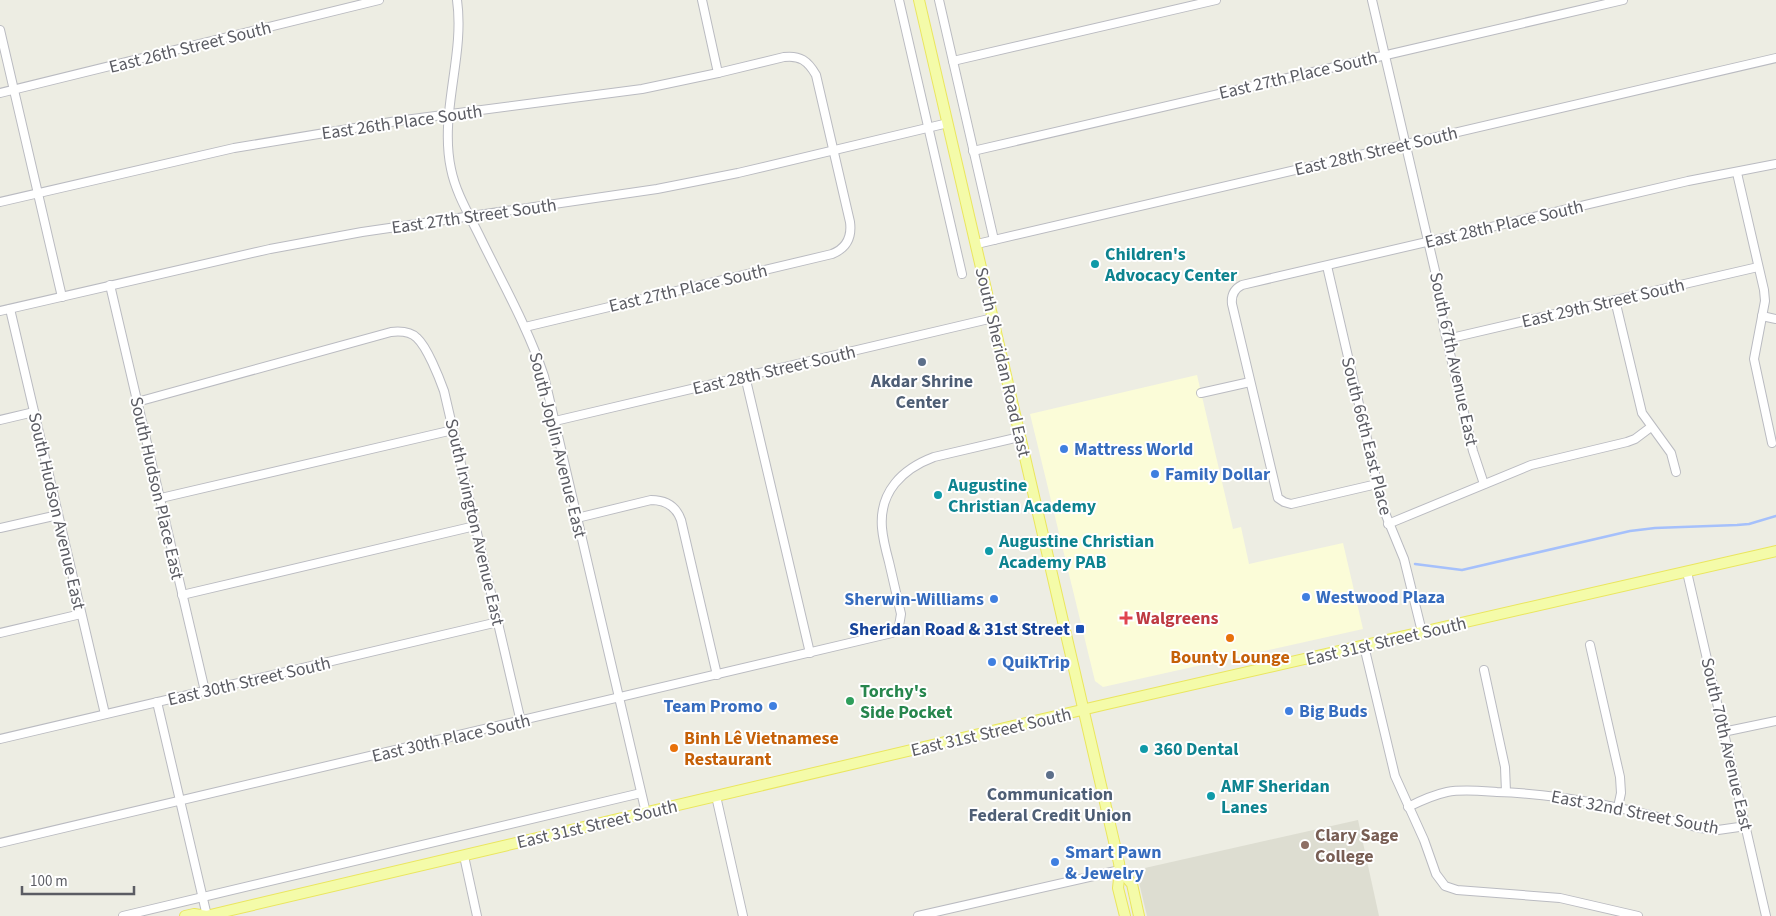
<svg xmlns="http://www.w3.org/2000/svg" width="1776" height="916" font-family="'Source Sans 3',sans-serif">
  <rect width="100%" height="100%" fill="#edede3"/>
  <!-- commercial -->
  <polygon fill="#fbfcd8" points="1197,375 1233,529 1241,527 1249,564 1343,543 1363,629 1103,687 1095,681 1030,414"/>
  <!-- education -->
  <polygon fill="#ddddd1" points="1358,820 1379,916 1147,916 1136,870"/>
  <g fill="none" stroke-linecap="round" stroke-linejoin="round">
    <!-- stream -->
    <polyline stroke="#a5c0fb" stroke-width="2.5" points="1415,564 1462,570 1630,531 1655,528 1737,525 1749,524 1776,516"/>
    <defs>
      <g id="minor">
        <path d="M457,0C465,56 439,113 451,169C456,194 470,216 481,239C503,284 528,328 544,376L646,813"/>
        <polyline points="702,0 718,73"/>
        <polyline points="899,0 962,274"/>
        <polyline points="939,0 994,240"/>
        <polyline points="1372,0 1436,275 1444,328 1473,451 1484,484"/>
        <polyline points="0,30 62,297"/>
        <polyline points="953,61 1216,0"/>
        <polyline points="0,93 379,0"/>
        <polyline points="973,151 1623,0"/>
        <polyline points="1737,173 1764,290 1765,301 1754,359 1772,443"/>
        <path d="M0,202L234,148L397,121L642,89L718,73L784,57C800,55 808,61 816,75L850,222C852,237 847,248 832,254L525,327"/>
        <polyline points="977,244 1776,58"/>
        <polyline points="1327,266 1383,508 1404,559 1422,632"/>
        <polyline points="110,285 205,691"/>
        <polyline points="1615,300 1642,413 1671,453 1676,472"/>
        <polyline points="10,309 105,714"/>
        <polyline points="0,311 270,249 362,232 657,189 738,173 948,123"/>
        <polyline points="1762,316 1776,319"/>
        <polyline points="1447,339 1758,267"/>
        <polyline points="745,376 810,653"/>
        <polyline points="1201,393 1250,382"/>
        <path d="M137,402L391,332C400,331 410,331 417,338C427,347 439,377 444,391L521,722"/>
        <polyline points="0,420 34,412"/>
        <polyline points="555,421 993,318"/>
        <path d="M1377,484L1291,504L1284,502L1278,498L1232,304C1231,295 1234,289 1242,285L1688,181L1776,164"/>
        <polyline points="161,498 453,430"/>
        <path d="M577,518L651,500C665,500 676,506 681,520L717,675"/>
        <polyline points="1388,524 1531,465 1627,442 1635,439 1651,427"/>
        <polyline points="0,528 58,515"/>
        <polyline points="1687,572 1766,916"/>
        <polyline points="182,595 475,526"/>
        <polyline points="0,633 81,614"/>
        <polyline points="1590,645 1620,777 1621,793 1618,807"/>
        <polyline points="1364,646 1395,776 1424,840 1436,874 1445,886 1457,890 1560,898 1638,916"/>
        <polyline points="1484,670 1505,767 1506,792"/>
        <polyline points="157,702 207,916"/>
        <polyline points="1723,732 1776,721"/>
        <polyline points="0,739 498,622"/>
        <polyline points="716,796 743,916"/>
        <path d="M1408,807C1420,801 1433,795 1447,792C1463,789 1481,791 1497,792C1568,794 1632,810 1700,828L1718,830L1746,826"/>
        <path d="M0,843L892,633L899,626L901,614C897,597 893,580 889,562C886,551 883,540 882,528C879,492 902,469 934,457L1020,437"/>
        <polyline points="464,856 477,916"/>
        <polyline points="123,916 641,793"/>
        <polyline points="918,916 1120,870"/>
      </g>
      <g id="major">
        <polyline points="919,0 1119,863 1120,870 1118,888 1125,916"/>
        <polyline points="1120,870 1132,884 1139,916"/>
        <polyline points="185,916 194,914 207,916"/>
        <polyline points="206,916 1103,705 1776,551"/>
      </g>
    </defs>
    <!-- minor casing -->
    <use href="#minor" stroke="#babbc1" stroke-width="10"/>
    <!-- major casing -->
    <use href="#major" stroke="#eae65e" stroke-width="12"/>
    <!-- minor -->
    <use href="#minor" stroke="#fff" stroke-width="8"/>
    <!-- major -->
    <use href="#major" stroke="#f4fba9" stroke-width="10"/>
  </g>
  <!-- markers -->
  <g fill="#0f9aa8" stroke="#fff" stroke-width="2">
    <circle cx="1095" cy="264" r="5"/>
    <circle cx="938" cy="495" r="5"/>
    <circle cx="989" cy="551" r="5"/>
    <circle cx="1144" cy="749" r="5"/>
    <circle cx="1211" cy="796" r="5"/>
  </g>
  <g fill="#5c6f8a" stroke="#fff" stroke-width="2">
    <circle cx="922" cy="362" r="5"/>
    <circle cx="1050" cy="775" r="5"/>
  </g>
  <g fill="#3f7fe0" stroke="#fff" stroke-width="2">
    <circle cx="1064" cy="449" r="5"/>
    <circle cx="1155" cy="474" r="5"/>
    <circle cx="1306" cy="597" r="5"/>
    <circle cx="994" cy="599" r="5"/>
    <circle cx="992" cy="662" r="5"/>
    <circle cx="773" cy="706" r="5"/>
    <circle cx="1289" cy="711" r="5"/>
    <circle cx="1055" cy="862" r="5"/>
  </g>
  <path fill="#e0444e" stroke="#fff" stroke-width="2" d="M1123.5 610.5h5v5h5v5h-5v5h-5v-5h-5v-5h5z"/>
  <rect fill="#1a4fb4" stroke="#fff" stroke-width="2" x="1075" y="624" width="10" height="10" rx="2.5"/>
  <g fill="#e8710a" stroke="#fff" stroke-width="2">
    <circle cx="1230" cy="638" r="5"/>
    <circle cx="674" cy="748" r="5"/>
  </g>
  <circle fill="#2e9e5b" stroke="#fff" stroke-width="2" cx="850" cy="701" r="5"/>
  <circle fill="#8d6e63" stroke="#fff" stroke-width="2" cx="1305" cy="845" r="5"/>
  <g text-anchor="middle" stroke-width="4" stroke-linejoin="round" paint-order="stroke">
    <!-- street labels -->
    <g font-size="18" fill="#5b5c63" stroke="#fff">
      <text transform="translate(190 47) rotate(-14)" y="6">East 26th Street South</text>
      <text transform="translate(1298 75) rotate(-13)" y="6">East 27th Place South</text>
      <text transform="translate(402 122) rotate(-8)" y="6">East 26th Place South</text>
      <text transform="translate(1376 151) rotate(-13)" y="6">East 28th Street South</text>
      <text transform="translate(474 216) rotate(-8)" y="6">East 27th Street South</text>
      <text transform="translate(1504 224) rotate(-13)" y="6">East 28th Place South</text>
      <text transform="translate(688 288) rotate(-13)" y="6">East 27th Place South</text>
      <text transform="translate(1603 303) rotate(-13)" y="6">East 29th Street South</text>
      <text transform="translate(1454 359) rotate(78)" y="6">South 67th Avenue East</text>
      <text transform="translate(1003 362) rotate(77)" y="6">South Sheridan Road East</text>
      <text transform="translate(774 370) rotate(-13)" y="6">East 28th Street South</text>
      <text transform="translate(1367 436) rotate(76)" y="6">South 66th East Place</text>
      <text transform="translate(558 445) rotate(76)" y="6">South Joplin Avenue East</text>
      <text transform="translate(157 488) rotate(77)" y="6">South Hudson Place East</text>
      <text transform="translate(57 511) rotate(77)" y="6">South Hudson Avenue East</text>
      <text transform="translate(475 522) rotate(77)" y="6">South Irvington Avenue East</text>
      <text transform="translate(1386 641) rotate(-13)" y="6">East 31st Street South</text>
      <text transform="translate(249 681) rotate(-13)" y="6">East 30th Street South</text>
      <text transform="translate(991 732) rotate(-13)" y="6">East 31st Street South</text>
      <text transform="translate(451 738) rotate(-13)" y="6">East 30th Place South</text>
      <text transform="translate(1727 744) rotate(77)" y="6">South 70th Avenue East</text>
      <text transform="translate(1635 812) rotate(11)" y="6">East 32nd Street South</text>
      <text transform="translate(597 824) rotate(-13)" y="6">East 31st Street South</text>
    </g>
    <!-- culture labels -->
    <g font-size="18" font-weight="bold" fill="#0d838f" stroke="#fff" text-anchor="start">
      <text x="1105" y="260">Children's<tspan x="1105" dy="21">Advocacy Center</tspan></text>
      <text x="948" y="491">Augustine<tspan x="948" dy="21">Christian Academy</tspan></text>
      <text x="999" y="547">Augustine Christian<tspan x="999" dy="21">Academy PAB</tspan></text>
      <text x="1154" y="755">360 Dental</text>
      <text x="1221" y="792">AMF Sheridan<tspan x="1221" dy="21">Lanes</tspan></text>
    </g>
    <!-- service labels -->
    <g font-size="18" font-weight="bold" fill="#4e5e75" stroke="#fff">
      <text x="922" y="387">Akdar Shrine<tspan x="922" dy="21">Center</tspan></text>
      <text x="1050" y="800">Communication<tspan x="1050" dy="21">Federal Credit Union</tspan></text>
    </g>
    <!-- shop labels -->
    <g font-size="18" font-weight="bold" fill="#366cbe" stroke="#fff" text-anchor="start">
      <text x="1074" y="455">Mattress World</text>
      <text x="1165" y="480">Family Dollar</text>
      <text x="1316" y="603">Westwood Plaza</text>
      <text x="984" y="605" text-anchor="end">Sherwin-Williams</text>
      <text x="1002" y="668">QuikTrip</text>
      <text x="763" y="712" text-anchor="end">Team Promo</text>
      <text x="1299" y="717">Big Buds</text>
      <text x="1065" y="858">Smart Pawn<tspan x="1065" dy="21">&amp; Jewelry</tspan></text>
    </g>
    <!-- health labels -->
    <g font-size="18" font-weight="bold" fill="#be3a42" stroke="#fff" text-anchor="start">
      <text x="1136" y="624">Walgreens</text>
    </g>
    <!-- transit labels -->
    <g font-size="18" font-weight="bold" fill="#164399" stroke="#fff" text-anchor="end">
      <text x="1070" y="635">Sheridan Road &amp; 31st Street</text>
    </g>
    <!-- food labels -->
    <g font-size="18" font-weight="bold" fill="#c56008" stroke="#fff">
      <text x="1230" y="663">Bounty Lounge</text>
      <text x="684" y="744" text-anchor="start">Binh Lê Vietnamese<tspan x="684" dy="21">Restaurant</tspan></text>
    </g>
    <!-- leisure labels -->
    <g font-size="18" font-weight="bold" fill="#27864d" stroke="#fff" text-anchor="start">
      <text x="860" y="697">Torchy's<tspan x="860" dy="21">Side Pocket</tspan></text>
    </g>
    <!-- education labels -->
    <g font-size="18" font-weight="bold" fill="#785e54" stroke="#fff" text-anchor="start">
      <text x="1315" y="841">Clary Sage<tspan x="1315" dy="21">College</tspan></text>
    </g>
  </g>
  <!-- scale -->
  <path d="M22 886v8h112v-8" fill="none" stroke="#5b5c63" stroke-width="2.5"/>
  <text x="30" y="886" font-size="15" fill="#5b5c63" stroke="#ffffff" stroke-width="4" paint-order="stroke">100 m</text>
</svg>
